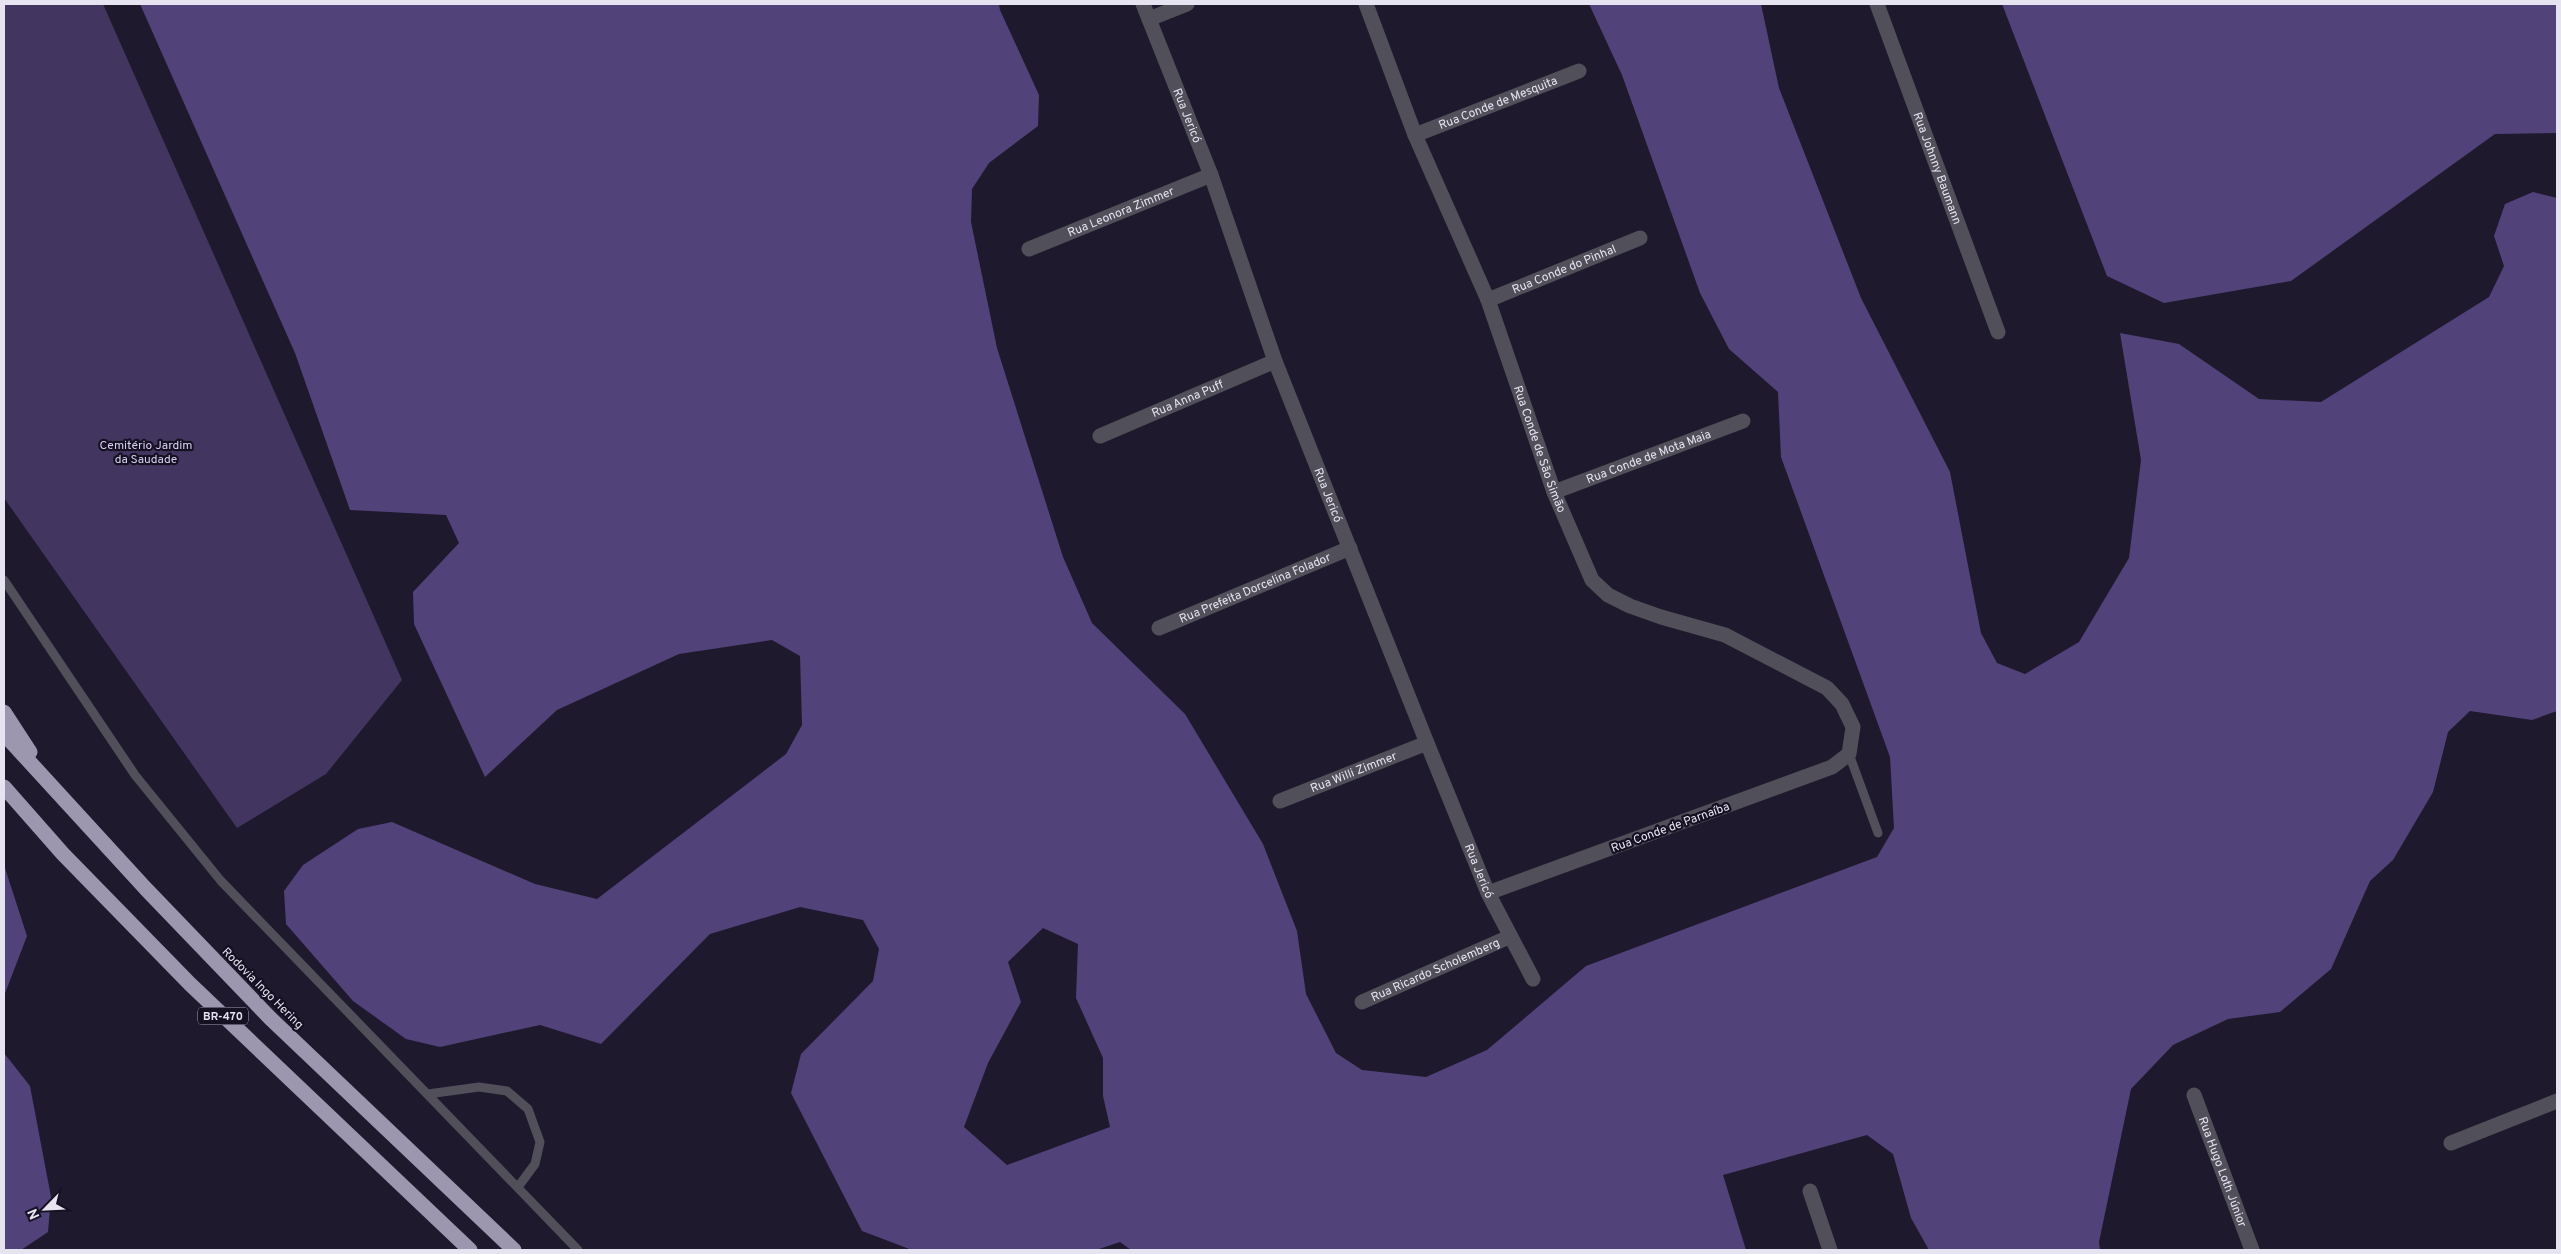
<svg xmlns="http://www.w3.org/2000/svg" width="2561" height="1254" font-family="Overpass,sans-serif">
  <rect width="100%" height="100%" fill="#1e192c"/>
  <!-- green -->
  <polygon fill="#423661" points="4,4 103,4 402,680 326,774 237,828 4,498"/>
  <!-- forest -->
  <g fill="#52427a" fill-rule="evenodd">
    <path d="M140,4H999L1000,10L1039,95L1038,126L989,163L972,189L971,222L997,348L1063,557L1092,623L1185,714L1263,844L1297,931L1306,994L1336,1053L1362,1070L1426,1077L1487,1050L1586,966L1877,857L1894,828L1890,757L1781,457L1778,392L1729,349L1700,293L1622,75L1589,4H1761L1779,88L1861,298L1950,472L1981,633L1997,663L2025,674L2079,642L2129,558L2141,460L2120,333L2179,344L2259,399L2321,402L2489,297L2504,266L2494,236L2505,204L2533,192L2557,198V711L2532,720L2470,711L2448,732L2433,792L2393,860L2370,881L2331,969L2280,1012L2228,1019L2173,1045L2131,1089L2099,1242L2100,1250H1929L1911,1218L1893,1154L1867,1135L1723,1175L1746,1250H1131L1120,1242L1096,1250H912L862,1231L791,1093L801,1054L873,981L879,949L863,920L800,907L710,934L601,1044L540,1025L440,1047L406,1039L353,1001L286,924L284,891L303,865L358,829L392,822L535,884L597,899L786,754L802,725L800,656L772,640L679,654L557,710L485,777L414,624L413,592L459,543L446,515L350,510L295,353ZM1043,928L1078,944L1076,998L1103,1058V1096L1110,1127L1007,1165L964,1127L988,1063L1021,1002L1008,962Z"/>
    <polygon points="2002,4 2557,4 2557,133 2495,134 2291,281 2164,303 2107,276"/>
    <polygon points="4,865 27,936 4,996"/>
    <polygon points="4,1053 30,1086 51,1197 48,1232 21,1250 4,1250"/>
  </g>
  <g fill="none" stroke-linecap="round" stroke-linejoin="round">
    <!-- service -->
    <g stroke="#514f59" stroke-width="9">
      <polyline points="4,580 135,775 221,881 578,1250"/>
      <polyline points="1849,754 1878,833"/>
      <polyline points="428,1094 479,1087 507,1091 528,1109 540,1142 535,1164 518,1187"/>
    </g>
    <!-- minor -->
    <g stroke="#514f59" stroke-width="15">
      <path id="s1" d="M1143,4L1211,175L1275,361L1427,743L1488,893L1533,979"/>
      <path id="s2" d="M1366,4L1415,135L1488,300L1554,492L1592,580L1608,595L1630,606L1661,617L1725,635L1827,688L1842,704L1853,727L1849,754L1832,767L1488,893"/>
      <path id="s3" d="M1877,4L1998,332"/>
      <polyline points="1149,19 1187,4"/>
      <path id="s4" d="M1415,135L1579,71"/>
      <path id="s5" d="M1029,249L1211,175"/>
      <path id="s6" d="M1488,300L1640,238"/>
      <path id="s7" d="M1100,436L1275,361"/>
      <path id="s8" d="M1554,492L1743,421"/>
      <path id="s9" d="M1159,628L1350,548"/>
      <path id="s10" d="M1280,801L1427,743"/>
      <path id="s11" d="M1362,1002L1509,937"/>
      <path id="s12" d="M2194,1095L2252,1250"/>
      <polyline points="2451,1143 2557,1101"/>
      <polyline points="1810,1191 1830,1250"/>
    </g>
    <!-- motorway -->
    <g stroke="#9c96af" stroke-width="15">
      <polyline points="4,712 30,752"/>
      <polyline points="4,734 146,889 270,1018 514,1250"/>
      <polyline points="4,787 63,854 190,984 470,1250"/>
    </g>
  </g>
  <g text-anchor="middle" stroke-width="4.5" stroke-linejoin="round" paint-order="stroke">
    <!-- shield labels -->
    <rect fill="#151022" stroke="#a8a4b4" stroke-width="1" x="198" y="1007.5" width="50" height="17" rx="4"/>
    <g font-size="11" font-weight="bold" fill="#e7e4f2">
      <text x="223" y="1020">BR-470</text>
    </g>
    <!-- street labels -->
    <g font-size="12" fill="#e7e4f2" stroke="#151022">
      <text dy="4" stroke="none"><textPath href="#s4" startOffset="89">Rua Conde de Mesquita</textPath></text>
      <text dy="4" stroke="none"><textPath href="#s1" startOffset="120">Rua Jericó</textPath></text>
      <text dy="4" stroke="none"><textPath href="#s3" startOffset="175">Rua Johnny Baumann</textPath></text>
      <text dy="4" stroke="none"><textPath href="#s5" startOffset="99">Rua Leonora Zimmer</textPath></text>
      <text dy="4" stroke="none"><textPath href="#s6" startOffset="82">Rua Conde do Pinhal</textPath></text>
      <text dy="4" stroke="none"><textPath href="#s7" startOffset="95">Rua Anna Puff</textPath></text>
      <text dy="4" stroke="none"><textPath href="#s2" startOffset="478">Rua Conde de São Simão</textPath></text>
      <text dy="4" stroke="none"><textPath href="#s8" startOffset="101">Rua Conde de Mota Maia</textPath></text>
      <text dy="4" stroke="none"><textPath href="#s1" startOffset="525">Rua Jericó</textPath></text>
      <text dy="4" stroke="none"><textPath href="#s9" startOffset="104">Rua Prefeita Dorcelina Folador</textPath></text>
      <text dy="4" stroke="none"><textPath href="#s10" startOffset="79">Rua Willi Zimmer</textPath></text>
      <text transform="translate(1670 827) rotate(-20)" y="4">Rua Conde de Parnaíba</text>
      <text dy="4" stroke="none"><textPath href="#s1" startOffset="930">Rua Jericó</textPath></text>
      <text dy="4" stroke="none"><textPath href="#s11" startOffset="80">Rua Ricardo Scholemberg</textPath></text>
      <text transform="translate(263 988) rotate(45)" y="4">Rodovia Ingo Hering</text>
      <text dy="4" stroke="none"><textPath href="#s12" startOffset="82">Rua Hugo Loth Júnior</textPath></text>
    </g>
    <!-- park labels -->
    <g font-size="12" fill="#d6cff2" stroke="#151022">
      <text x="146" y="449">Cemitério Jardim<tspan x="146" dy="14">da Saudade</tspan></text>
    </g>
  </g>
  <!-- border -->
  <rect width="2561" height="1254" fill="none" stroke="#e7e4f2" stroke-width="10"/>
  <!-- north arrow -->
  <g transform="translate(45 1209) rotate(246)" stroke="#151022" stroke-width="4" paint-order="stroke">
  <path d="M0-4L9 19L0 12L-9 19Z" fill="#e7e4f2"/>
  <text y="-8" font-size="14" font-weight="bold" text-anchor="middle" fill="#e7e4f2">N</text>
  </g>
</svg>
